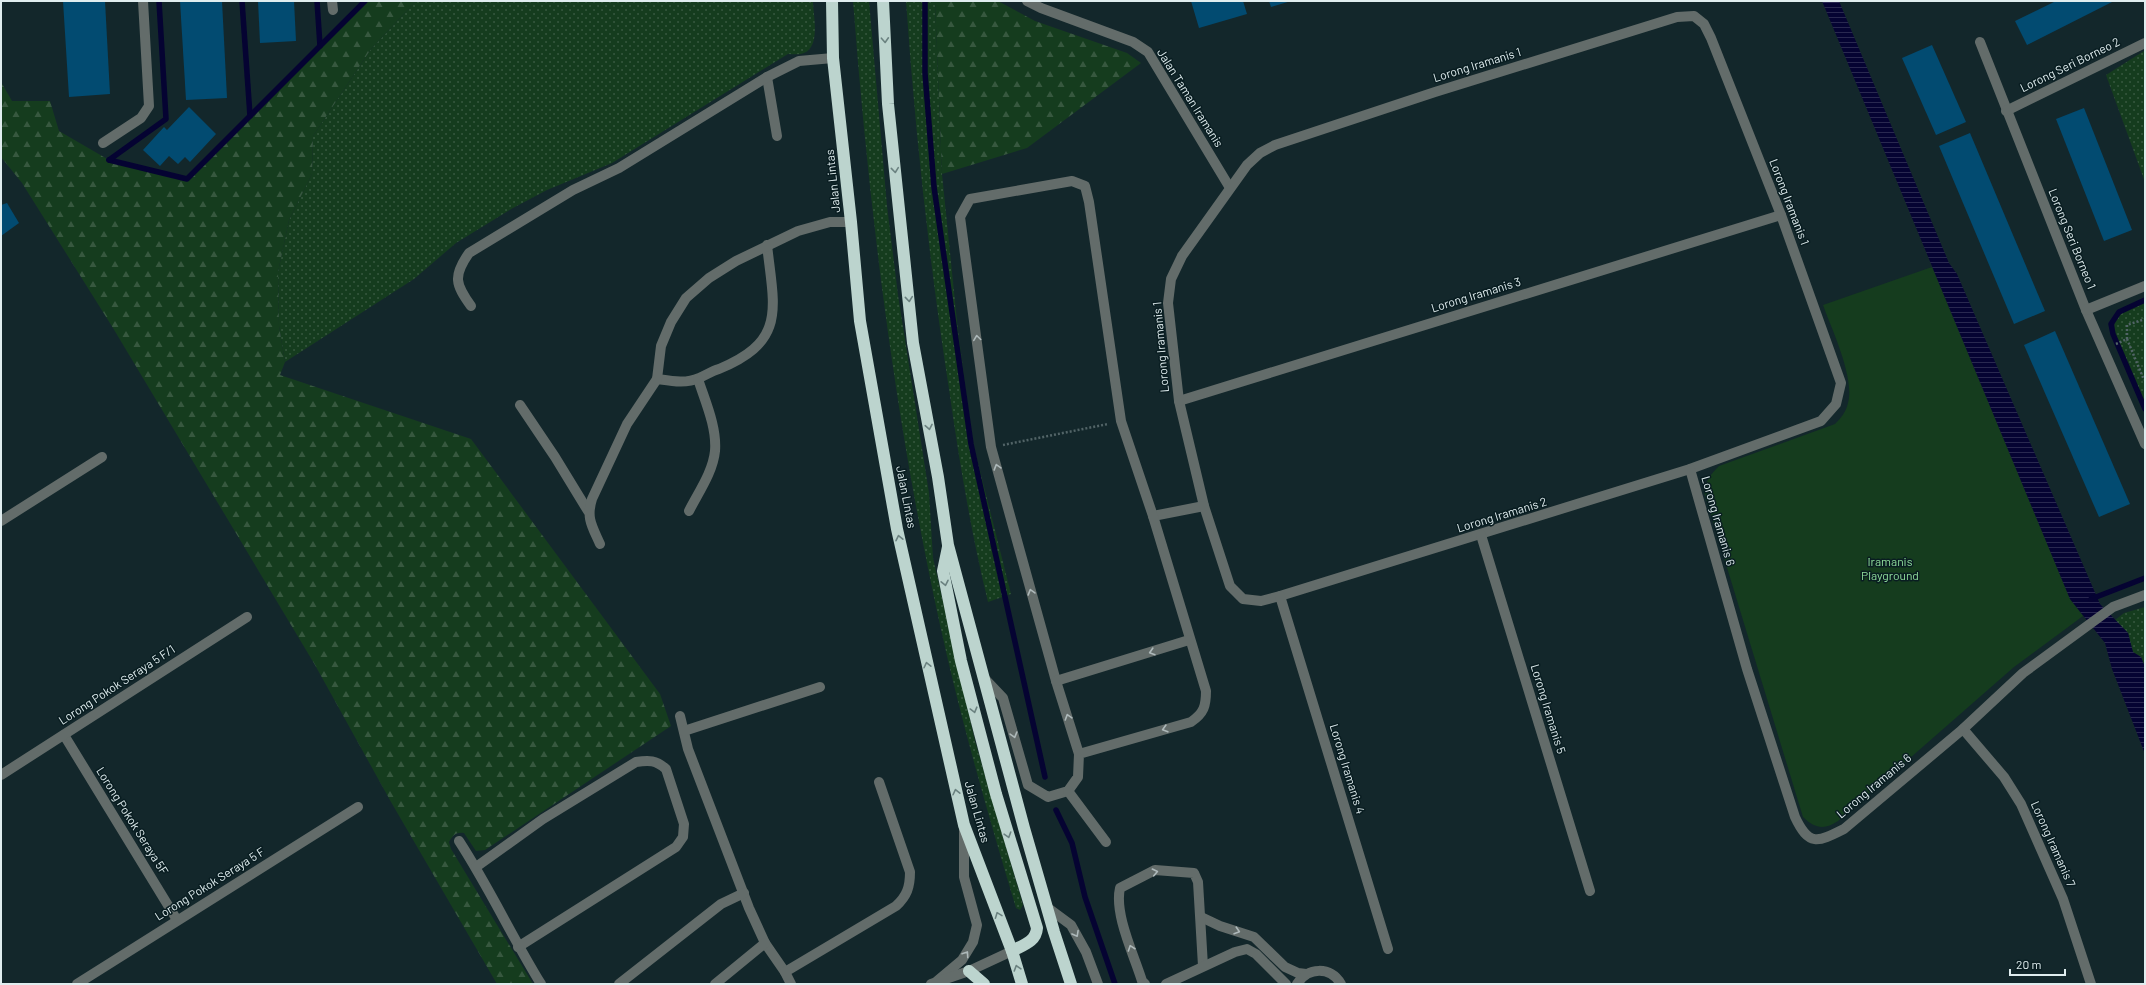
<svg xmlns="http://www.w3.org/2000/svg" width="2146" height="985" font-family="Barlow,sans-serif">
  <defs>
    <pattern id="grass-dots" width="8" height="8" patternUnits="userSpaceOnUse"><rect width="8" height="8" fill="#153c1e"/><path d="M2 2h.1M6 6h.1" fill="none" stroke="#37583f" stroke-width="1.8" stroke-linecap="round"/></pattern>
    <pattern id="forest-firs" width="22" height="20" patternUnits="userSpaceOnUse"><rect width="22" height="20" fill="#153c1e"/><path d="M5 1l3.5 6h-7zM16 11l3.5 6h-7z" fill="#37583f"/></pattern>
    <pattern id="water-rules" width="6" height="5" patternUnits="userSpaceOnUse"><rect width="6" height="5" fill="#050332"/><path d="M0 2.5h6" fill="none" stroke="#292850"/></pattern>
  </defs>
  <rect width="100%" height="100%" fill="#13272b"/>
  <!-- grass -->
  <g fill="url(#grass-dots)">
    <path d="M416,1H813C813,15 821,46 804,53C800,55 793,54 788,54L612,163L547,190L513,208L456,243L414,279L285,362L279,326L278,272L289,220L312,174L313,136L371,49Z"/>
    <path d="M853,1H869L887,206L898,295L929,493L933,558L975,741L1023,905L1020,910L1016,908C988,814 961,721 940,625C895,420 869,211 853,1Z"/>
    <path d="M906,1H935L942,174L958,331L973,443L1011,594L988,602C971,532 959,460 949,389C929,260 915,131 906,1Z"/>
    <polygon points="2144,51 2145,54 2145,182 2106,75"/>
    <path d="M2145,302V406L2115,333C2112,312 2129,309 2145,302Z"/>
    <polygon points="2145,607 2145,667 2141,657 2133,652 2128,633 2115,620 2124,613"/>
  </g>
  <!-- forest -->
  <g fill="url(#forest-firs)">
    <path d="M365,1H416L371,49L313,136L312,174L289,220L278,272L279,326L285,362L280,375L471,439L660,694L671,726L485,850L476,851L464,833C456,832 453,835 449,842L451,849L533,984H497L391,802L315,665L113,328L22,183L1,157V82L12,101H50L59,131L109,160L187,179Z"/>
    <polygon points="935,1 998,1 1035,21 1127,53 1141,63 1027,148 942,174"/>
  </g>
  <!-- park -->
  <path fill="#153c1e" d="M1932,267L2070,599L2083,616L2014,667L1838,821C1825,830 1815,829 1803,817L1704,492C1706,480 1711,474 1719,466L1835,424C1841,418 1846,412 1848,403C1855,378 1832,330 1823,305Z"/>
  <!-- water -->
  <polygon fill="url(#water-rules)" points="1822,1 1839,1 1949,263 1957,274 2100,604 2128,633 2133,652 2141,657 2145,667 2145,754 2112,669 2105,643 2070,599"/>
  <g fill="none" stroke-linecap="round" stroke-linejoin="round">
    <!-- stream -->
    <g stroke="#050332" stroke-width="5.5">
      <polyline points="242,1 250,116"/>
      <polyline points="317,1 320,46"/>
      <polyline points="925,1 925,73 934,187 971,444 1045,777"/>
      <polyline points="109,160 187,179 365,1"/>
      <polyline points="109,160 166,119 159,1"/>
      <polyline points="2145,300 2119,312 2111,324 2113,334 2145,409"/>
      <polyline points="2091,599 2145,578"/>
      <polyline points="1056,810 1072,843 1085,897 1115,984"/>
    </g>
  </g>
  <!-- building -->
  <g fill="#024b71">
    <polygon points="63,1 105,1 110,94 69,97"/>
    <polygon points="180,1 222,1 227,98 186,100"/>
    <polygon points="258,1 294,1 296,41 260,43"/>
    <polygon points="1191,1 1243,1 1247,14 1199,28"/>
    <polygon points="1269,1 1291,1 1271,7"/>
    <polygon points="2056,1 2114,1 2027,45 2015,21"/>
    <polygon points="1932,45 1966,122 1936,135 1902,58"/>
    <polygon points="189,107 216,134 190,162 185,157 178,164 169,156 160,166 143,150 164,127 167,130"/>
    <polygon points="2084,108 2132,230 2104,241 2056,119"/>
    <polygon points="1970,133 2045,311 2014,324 1939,146"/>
    <polygon points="7,203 19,223 1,236 1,205"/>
    <polygon points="2055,331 2130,504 2099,517 2024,345"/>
  </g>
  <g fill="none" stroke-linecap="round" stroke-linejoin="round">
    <!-- path -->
    <g stroke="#526467" stroke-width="2.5" stroke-dasharray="2 2" stroke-linecap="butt">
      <polyline points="2127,339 2144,380"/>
      <polyline points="2116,344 2127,339 2127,325 2145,319"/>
      <polyline points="1003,445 1108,424"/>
    </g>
    <!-- minor -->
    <g stroke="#636c6a" stroke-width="10">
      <polyline points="332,1 333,10"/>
      <polyline points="1027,1 1041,8 1133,42 1148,52 1230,188"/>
      <polygon points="1694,16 1704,24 1711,38 1781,215 1841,383 1836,404 1821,421 1690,469 1280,596 1261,601 1243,599 1230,586 1204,506 1179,401 1168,303 1171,279 1182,256 1247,165 1260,153 1275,145 1435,92 1677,17"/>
      <polyline points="1980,42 2086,310 2145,444"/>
      <polyline points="767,77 777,136"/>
      <polyline points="2006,111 2145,43"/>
      <polyline points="103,143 141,118 149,106 143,1"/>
      <path d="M471,306C455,284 453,276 469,253L573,190L619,168L767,77L799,61L833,58"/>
      <polyline points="2086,310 2145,286"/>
      <path d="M657,379C671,381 686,384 699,378C706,375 712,371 719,369C787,341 774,308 767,245"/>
      <polyline points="1179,401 1781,215"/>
      <polyline points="520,405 555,457 588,511"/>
      <path d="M1690,469L1747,669L1795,817C1809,847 1818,842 1844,829L1963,729L2023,673L2113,607L2145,595"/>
      <path d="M689,511C698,493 713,472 715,451C717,427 705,401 698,379"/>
      <polyline points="1153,516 1204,506"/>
      <polyline points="1,521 102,457"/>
      <polyline points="1481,535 1590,891"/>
      <path d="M600,544C592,526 586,518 592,499L627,424L657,379L661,346L671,322L686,298L709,278L736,261L798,231L830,222H851"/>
      <polyline points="1280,596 1388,949"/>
      <path d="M984,678L1003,698L1028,785L1048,797L1068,791L1078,777L1079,754L1056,681L991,447L960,217L970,199L1072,181L1085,186L1089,202L1121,421L1153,516L1206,691C1206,706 1204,713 1191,722L1079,754"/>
      <polyline points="1056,681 1189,640"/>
      <polyline points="680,716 688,749 749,908 765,943 785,972"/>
      <polyline points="1963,729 2004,777 2021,804 2063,899 2091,984"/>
      <polyline points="684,731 820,687"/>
      <polyline points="64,735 177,920"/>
      <polyline points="1,775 247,617"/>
      <polyline points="1068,791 1106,842"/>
      <path d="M459,841C489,887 512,937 541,984"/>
      <path d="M476,867L543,819L636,762C649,760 656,760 666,769L684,824L683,837L676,847L518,947"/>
      <polyline points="1048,908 1071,925 1086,952 1098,984"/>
      <polyline points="1201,917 1220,926 1254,937 1285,967 1298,973 1306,974"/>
      <polyline points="937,981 962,960 973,942 977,925 964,877 964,828"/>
      <polyline points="77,984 358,807"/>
      <polyline points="619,984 721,904 744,893"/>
      <polyline points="715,984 765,943"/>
      <path d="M791,984L785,972L896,906C907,896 910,887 910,872L879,782"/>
      <polyline points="931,984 969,971 1012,951"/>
      <path d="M1145,984L1142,981C1134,955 1114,914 1120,888L1155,870L1194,873L1198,882L1203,966"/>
      <polyline points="1166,984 1235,952 1247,949 1256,954 1286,984"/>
      <path d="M1297,984C1308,967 1330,966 1341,984"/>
    </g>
    <!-- highway -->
    <g stroke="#bcd4ce" stroke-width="12">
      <polyline points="832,1 833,58 851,222 860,321 897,529 964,825 1012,951 1022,984"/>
      <polyline points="883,1 888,104 913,343 938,477 948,545 1024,828 1054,932 1071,984"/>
      <path d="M948,547L943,571L961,661L996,794L1037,928C1036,942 1023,945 1012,951"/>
      <polyline points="969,971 984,984"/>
    </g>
  </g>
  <!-- one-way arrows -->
  <defs><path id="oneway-chevron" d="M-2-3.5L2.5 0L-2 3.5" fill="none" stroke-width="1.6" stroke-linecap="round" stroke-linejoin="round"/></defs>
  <g stroke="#6b8280">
    <use href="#oneway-chevron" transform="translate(885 40) rotate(87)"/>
    <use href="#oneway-chevron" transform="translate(895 170) rotate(84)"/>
    <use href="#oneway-chevron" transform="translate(909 299) rotate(84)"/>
    <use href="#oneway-chevron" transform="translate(929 427) rotate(79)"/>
    <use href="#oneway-chevron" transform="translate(899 538) rotate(-102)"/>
    <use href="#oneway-chevron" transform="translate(945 583) rotate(78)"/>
    <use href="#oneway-chevron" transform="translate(927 665) rotate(-103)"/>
    <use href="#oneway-chevron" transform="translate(974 710) rotate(75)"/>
    <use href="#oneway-chevron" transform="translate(956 792) rotate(-103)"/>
    <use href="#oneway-chevron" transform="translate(1008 835) rotate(73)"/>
    <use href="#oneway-chevron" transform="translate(998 915) rotate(-111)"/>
    <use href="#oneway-chevron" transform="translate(1017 968) rotate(-107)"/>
  </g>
  <g stroke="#aeb9ba">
    <use href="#oneway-chevron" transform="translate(977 338) rotate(-98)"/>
    <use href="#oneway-chevron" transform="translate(997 467) rotate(-106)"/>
    <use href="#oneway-chevron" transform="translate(1031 592) rotate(-106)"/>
    <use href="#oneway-chevron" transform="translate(1152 652) rotate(163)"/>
    <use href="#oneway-chevron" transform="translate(1068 717) rotate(-107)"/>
    <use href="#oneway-chevron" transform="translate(1165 729) rotate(164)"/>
    <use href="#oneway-chevron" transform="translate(1014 735) rotate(74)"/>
    <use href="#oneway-chevron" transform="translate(1155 872) rotate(-12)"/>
    <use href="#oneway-chevron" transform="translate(1237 931) rotate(18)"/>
    <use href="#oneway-chevron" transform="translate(1076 934) rotate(61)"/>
    <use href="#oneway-chevron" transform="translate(1131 948) rotate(-109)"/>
    <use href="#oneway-chevron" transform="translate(966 954) rotate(-56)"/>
  </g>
  <g text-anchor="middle" stroke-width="3" stroke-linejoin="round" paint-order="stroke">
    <!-- street labels -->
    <g font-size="12" fill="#e0edef" stroke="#091d21">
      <text transform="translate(1477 65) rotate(-17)" y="4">Lorong Iramanis 1</text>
      <text transform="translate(2070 65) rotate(-26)" y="4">Lorong Seri Borneo 2</text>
      <text transform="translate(1190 98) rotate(58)" y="4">Jalan Taman Iramanis</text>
      <text transform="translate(833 181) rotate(-96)" y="4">Jalan Lintas</text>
      <text transform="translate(1789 202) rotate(69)" y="4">Lorong Iramanis 1</text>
      <text transform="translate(2072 239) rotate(68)" y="4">Lorong Seri Borneo 1</text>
      <text transform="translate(1476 295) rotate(-17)" y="4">Lorong Iramanis 3</text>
      <text transform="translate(1161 347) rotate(-95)" y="4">Lorong Iramanis 1</text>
      <text transform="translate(906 497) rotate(79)" y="4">Jalan Lintas</text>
      <text transform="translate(1502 515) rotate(-17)" y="4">Lorong Iramanis 2</text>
      <text transform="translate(1718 521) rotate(74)" y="4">Lorong Iramanis 6</text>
      <text transform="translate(117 685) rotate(-33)" y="4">Lorong Pokok Seraya 5 F/1</text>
      <text transform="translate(1548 709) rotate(73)" y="4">Lorong Iramanis 5</text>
      <text transform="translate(1347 769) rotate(73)" y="4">Lorong Iramanis 4</text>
      <text transform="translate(1874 786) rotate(-40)" y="4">Lorong Iramanis 6</text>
      <text transform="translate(977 812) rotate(74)" y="4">Jalan Lintas</text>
      <text transform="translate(132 821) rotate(58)" y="4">Lorong Pokok Seraya 5F</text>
      <text transform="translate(2053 844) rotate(66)" y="4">Lorong Iramanis 7</text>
      <text transform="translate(210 884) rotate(-32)" y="4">Lorong Pokok Seraya 5 F</text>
    </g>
    <!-- park labels -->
    <g font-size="12" fill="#91df9d" stroke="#091d21">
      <text x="1890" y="566">Iramanis<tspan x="1890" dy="14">Playground</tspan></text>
    </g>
  </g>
  <!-- border -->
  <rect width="2146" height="985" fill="none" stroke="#e0edef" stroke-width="4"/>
  <!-- scale -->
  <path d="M2010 969v6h55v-6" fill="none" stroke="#e0edef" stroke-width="2"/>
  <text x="2016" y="969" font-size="12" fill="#e0edef" stroke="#091d21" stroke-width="3" paint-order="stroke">20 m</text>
</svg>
